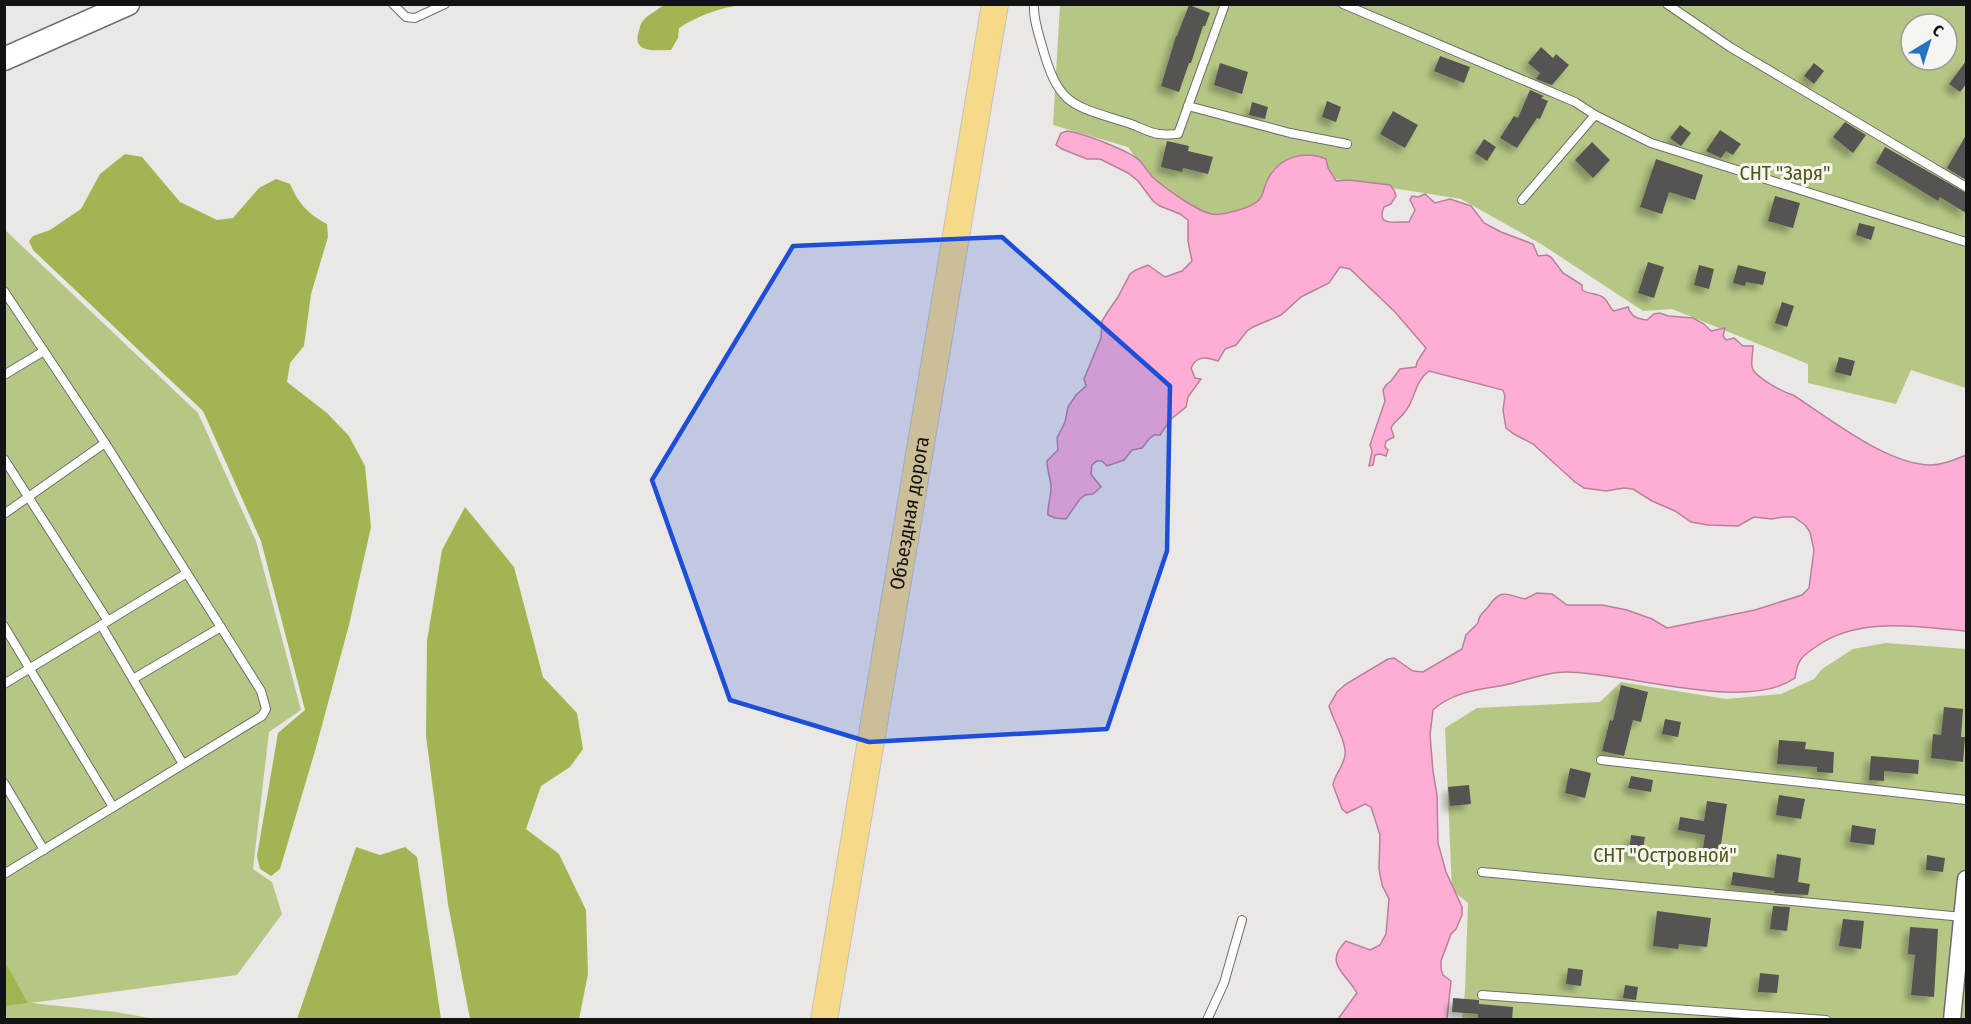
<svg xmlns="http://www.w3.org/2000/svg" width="1971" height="1024" font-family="'Fira Sans Condensed',sans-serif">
  <defs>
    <filter id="shadow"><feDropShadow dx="-5.5" dy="5.5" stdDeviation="3" flood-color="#0004"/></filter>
  </defs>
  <rect width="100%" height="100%" fill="#eae7e5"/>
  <!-- green -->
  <g fill="#b6c785" fill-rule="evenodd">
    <path d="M1060,5H1966V388L1911,370L1896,404L1808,383V364L1672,309L1643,311L1541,244L1461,199L1273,169L1261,211L1209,226L1166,201L1128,147L1053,125ZM1911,24H1947V60H1911Z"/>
    <polygon points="4,229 198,413 256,541 301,710 269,732 253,869 272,882 282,914 237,975 31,1003 116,1012 155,1019 5,1019"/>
    <polygon points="1886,643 1966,649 1966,1019 1462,1019 1465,991 1468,903 1452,890 1445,728 1477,708 1600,702 1621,682 1726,699 1781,694 1814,679 1822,669 1853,649"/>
  </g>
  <!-- forest -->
  <g fill="#a1b652">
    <path d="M665,4H745V5C721,7 699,15 679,28L678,38L671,50C656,50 631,54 639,31C639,30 641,23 642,22C647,15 658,10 665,4Z"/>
    <path d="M125,154L142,157L180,202L217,220L233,218L259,188L276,179L290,184C299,204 307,213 327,224L328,237L311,294L304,346L290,363L287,382L327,413L349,436L365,466L371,527L349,625L315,751L280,869L271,876L260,869L257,856L278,733L305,710L261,541L203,411L33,250L29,241L33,236L50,230L81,209L100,174Z"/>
    <polygon points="465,507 514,567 543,677 577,713 583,749 570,767 541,786 526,829 559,854 586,910 588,974 579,1019 470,1019 448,904 426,736 427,641 442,550"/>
    <polygon points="356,847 380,855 405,847 417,857 441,1019 297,1019"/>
    <polygon points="5,962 28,1003 5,1006"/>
  </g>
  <!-- water -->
  <path fill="#feaed4" stroke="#b8809a" stroke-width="1.5" d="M1067,131C1083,133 1127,150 1139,160C1145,166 1149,175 1157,181C1169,191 1196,210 1211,214C1221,216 1252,208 1259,200C1264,195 1264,185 1268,179C1279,157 1304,150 1326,159L1328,168L1336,181L1349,180L1390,185L1394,190L1396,196L1391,204L1384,207C1375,228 1398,221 1409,222L1415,210L1410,200L1412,196L1418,197L1425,194L1435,203L1450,199L1471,206L1484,223L1501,232L1533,244L1538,256L1547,255L1551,257L1563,273L1582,285V290C1589,295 1598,292 1605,299C1609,303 1609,308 1614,311L1628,307C1631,317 1638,319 1647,320L1654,314L1660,313L1668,316L1693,318L1704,324L1711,331L1725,328L1723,336L1726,340L1734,338L1743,346H1753C1753,353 1751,360 1752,367C1754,377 1783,392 1793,395C1829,418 1887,465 1931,465C1942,465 1957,459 1966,455V631C1918,627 1859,616 1817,646C1802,656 1797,660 1795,678C1746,713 1625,672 1566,672C1544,672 1522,682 1500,686C1476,690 1451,693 1433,710L1430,735L1433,771L1437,795L1438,843L1446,872L1462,907V915L1456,929L1451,934L1441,961V969L1443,975L1451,981L1447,1019H1338L1357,993C1346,973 1323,964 1346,941L1370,950L1380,945L1386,934L1389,899L1382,885L1379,869L1380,835L1371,807L1365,804L1347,813L1342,809L1333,785C1334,775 1344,766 1345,755C1347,743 1333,720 1329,706L1337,692L1346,684L1388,659L1394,658L1413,671L1423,672L1462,649L1466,635L1478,623C1479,615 1483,613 1488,607C1502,587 1506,595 1525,599L1537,593L1552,594L1567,605H1602L1627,610L1652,619L1667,628L1755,610L1802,595L1809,588L1814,550L1810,532L1805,525L1794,517H1783L1772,519L1754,517L1738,526L1708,525L1691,522L1675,511L1652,501L1633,489L1624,488L1606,491L1584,488L1575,482L1533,444L1514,434L1506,428L1503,410L1505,396L1503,390L1429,371C1413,383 1416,400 1404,413C1400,419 1394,421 1391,428L1394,437L1386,441L1385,447L1388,450L1386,456L1380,454L1375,455L1373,465L1369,466L1372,451L1370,445L1385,401L1383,390L1386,385L1391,381L1400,369L1416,367L1417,362L1426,348L1395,312L1350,269L1340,267L1329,283L1301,297L1281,315L1253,327L1247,331L1236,345L1225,349L1218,361C1206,357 1197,355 1191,368L1195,378L1201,379L1188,397L1186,407L1170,420L1160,435H1154L1150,438L1142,448L1132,450L1124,460L1107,466L1102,461H1097L1092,465L1091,474L1101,487L1093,494L1085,495L1080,499L1066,519L1055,518L1048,515C1047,505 1052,496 1051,485C1050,477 1047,470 1047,461L1058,450L1057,438L1065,422L1068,407L1076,395L1086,386L1084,379L1101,338L1102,321L1107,313L1118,297L1130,274L1136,270L1148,265L1165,277L1182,271L1192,261L1188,241V220L1180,214L1160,206L1153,201L1138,181L1128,173L1100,159H1087L1062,149L1056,145L1061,133Z"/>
  <!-- building -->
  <g fill="#565353" filter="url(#shadow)">
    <polygon points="1189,5 1210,13 1205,26 1203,26 1191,63 1189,63 1179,92 1161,86 1176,36 1177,36"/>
    <polygon points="1541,47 1553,58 1556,54 1569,65 1552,85 1536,79 1540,73 1528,63"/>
    <polygon points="1440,56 1470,67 1464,83 1434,71"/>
    <polygon points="1966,61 1966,84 1960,92 1949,84"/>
    <polygon points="1220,63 1248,72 1242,94 1214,85"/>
    <polygon points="1814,63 1824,71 1814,84 1804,76"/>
    <polygon points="1530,90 1544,96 1541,98 1548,101 1540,119 1537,118 1517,148 1500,138 1514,116 1518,118"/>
    <polygon points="1327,101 1341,107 1336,122 1322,117"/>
    <polygon points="1252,102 1268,107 1265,119 1249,115"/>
    <polygon points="1393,111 1418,125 1405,148 1380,134"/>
    <polygon points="1845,122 1866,135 1853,153 1833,137"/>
    <polygon points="1680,125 1691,133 1681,146 1670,138"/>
    <polygon points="1720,130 1741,144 1733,155 1726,151 1721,158 1706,151"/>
    <polygon points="1966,135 1966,180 1947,168"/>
    <polygon points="1484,139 1496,147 1487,161 1475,153"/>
    <polygon points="1167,141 1189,146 1188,151 1213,157 1208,174 1183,168 1182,172 1161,167"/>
    <polygon points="1592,142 1610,160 1593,178 1575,160"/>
    <polygon points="1885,147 1966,193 1966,213 1940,197 1938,201 1876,163"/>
    <polygon points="1656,159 1703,175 1695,200 1669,192 1662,214 1640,207"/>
    <polygon points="1775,196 1800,203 1793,228 1768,221"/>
    <polygon points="1859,223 1875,227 1871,240 1856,235"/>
    <polygon points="1648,262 1664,267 1654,298 1638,293"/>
    <polygon points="1699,265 1714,269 1709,289 1694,285"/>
    <polygon points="1738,265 1766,272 1763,285 1746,282 1745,286 1733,283"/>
    <polygon points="1782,302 1794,306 1787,327 1775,323"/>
    <polygon points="1839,357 1855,361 1851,376 1835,372"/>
    <polygon points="1621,685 1648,692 1641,722 1633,720 1624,756 1602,751 1610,720 1613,721"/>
    <polygon points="1944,707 1963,709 1961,737 1965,737 1963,762 1931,758 1933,734 1941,735"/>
    <polygon points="1665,719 1681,722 1678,737 1662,734"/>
    <polygon points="1779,740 1806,742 1805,749 1834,752 1833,773 1817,772 1817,767 1777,764"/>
    <polygon points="1871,756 1919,760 1918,774 1884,771 1884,781 1869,780"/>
    <polygon points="1570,768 1591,773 1585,798 1565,793"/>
    <polygon points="1631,776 1653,780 1651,792 1628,788"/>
    <polygon points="1469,785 1471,804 1450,806 1448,787"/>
    <polygon points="1779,795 1805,799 1801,819 1776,815"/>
    <polygon points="1707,801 1727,804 1721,844 1726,844 1724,859 1702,855 1705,835 1678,830 1680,817 1704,821"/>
    <polygon points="1852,825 1876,829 1874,845 1850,842"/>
    <polygon points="1631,835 1645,837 1642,855 1629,852"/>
    <polygon points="1777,854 1801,858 1798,882 1810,884 1808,895 1774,893 1775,891 1731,885 1733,872 1774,878"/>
    <polygon points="1927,855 1945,858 1943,872 1926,870"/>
    <polygon points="1773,906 1790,907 1787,931 1770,929"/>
    <polygon points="1657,911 1711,918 1707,947 1679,944 1678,949 1653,946"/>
    <polygon points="1843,919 1864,921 1861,949 1839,946"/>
    <polygon points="1910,927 1938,929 1934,997 1911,995 1915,955 1908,954"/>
    <polygon points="1568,968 1583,970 1581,986 1566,984"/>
    <polygon points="1760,973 1779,975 1777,993 1758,992"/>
    <polygon points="1625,985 1638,987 1636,1000 1623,998"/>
    <polygon points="1453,998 1479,1000 1479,1004 1513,1007 1512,1020 1478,1020 1478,1014 1452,1012"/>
  </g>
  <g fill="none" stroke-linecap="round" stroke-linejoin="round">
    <defs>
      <g id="service">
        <polyline points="393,4 406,17 415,18 445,4"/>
        <path d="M1034,4C1033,18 1038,32 1042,46C1059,107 1072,105 1128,123C1138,126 1149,133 1159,134C1165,135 1172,134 1178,134L1225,4"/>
        <polyline points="1343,4 1575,102 1595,115 1651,143 1966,242"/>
        <polyline points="1667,4 1730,47 1966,187"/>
        <polyline points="1188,106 1290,133 1347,144"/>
        <polyline points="1522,200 1595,115"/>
        <polyline points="4,291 105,443 261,691 266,709 262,716 4,874"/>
        <polyline points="4,375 44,351"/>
        <polyline points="4,459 108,621"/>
        <polyline points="4,514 105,443"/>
        <polyline points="101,625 183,764"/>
        <polyline points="4,626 113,807"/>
        <polyline points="133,679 221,627"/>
        <polyline points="4,684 187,573"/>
        <polyline points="1601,760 1966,800"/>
        <polyline points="4,783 44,850"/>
        <polyline points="1482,872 1963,917"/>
        <polyline points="1482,995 1826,1020"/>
        <polyline points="1207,1020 1224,983 1242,920"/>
      </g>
      <polyline id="minor" points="1952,1020 1966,879"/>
      <polyline id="secondary" points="4,59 128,4"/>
      <g id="primary">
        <path id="s1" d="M824,1020L995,4"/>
      </g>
    </defs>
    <!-- service casing -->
    <use href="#service" stroke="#706d6c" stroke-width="10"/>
    <!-- minor casing -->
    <use href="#minor" stroke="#706d6c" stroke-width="19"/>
    <!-- secondary casing -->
    <use href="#secondary" stroke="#706d6c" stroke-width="25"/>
    <!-- primary casing -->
    <use href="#primary" stroke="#c2c2c2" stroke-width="28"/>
    <!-- service -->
    <use href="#service" stroke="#fff" stroke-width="8"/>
    <!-- minor -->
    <use href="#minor" stroke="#fff" stroke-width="16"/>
    <!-- secondary -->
    <use href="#secondary" stroke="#fff" stroke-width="22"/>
    <!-- primary -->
    <use href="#primary" stroke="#f7da89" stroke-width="26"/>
  </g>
  <!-- marked area -->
  <path fill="#1d4ed8" fill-opacity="0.2" stroke="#1d4ed8" stroke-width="4.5" stroke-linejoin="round" d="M1002,237L1170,386L1167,551L1107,729L869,742L730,700L652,480L793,246Z"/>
  <g text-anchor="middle" stroke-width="6" stroke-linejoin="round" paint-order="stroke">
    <!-- park labels -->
    <g font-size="20" fill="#4d5a11" stroke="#f7f4f2">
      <text x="1785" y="180">СНТ "Заря"</text>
      <text x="1665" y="862">СНТ "Островной"</text>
    </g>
    <!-- street labels -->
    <g font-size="20" fill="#141313" stroke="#f7f4f2">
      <text dy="7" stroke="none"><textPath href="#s1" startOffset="514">Объездная дорога</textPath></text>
    </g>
  </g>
  <!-- border -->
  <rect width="1971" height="1024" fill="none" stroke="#141313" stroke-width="12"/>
  <!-- north arrow -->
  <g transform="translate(1929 42) rotate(38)"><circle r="28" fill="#f7f4f2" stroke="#9c9a99" stroke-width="1.5"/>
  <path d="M0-4.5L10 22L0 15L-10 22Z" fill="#2273c2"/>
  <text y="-9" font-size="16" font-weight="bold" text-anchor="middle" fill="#141313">С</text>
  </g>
</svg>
